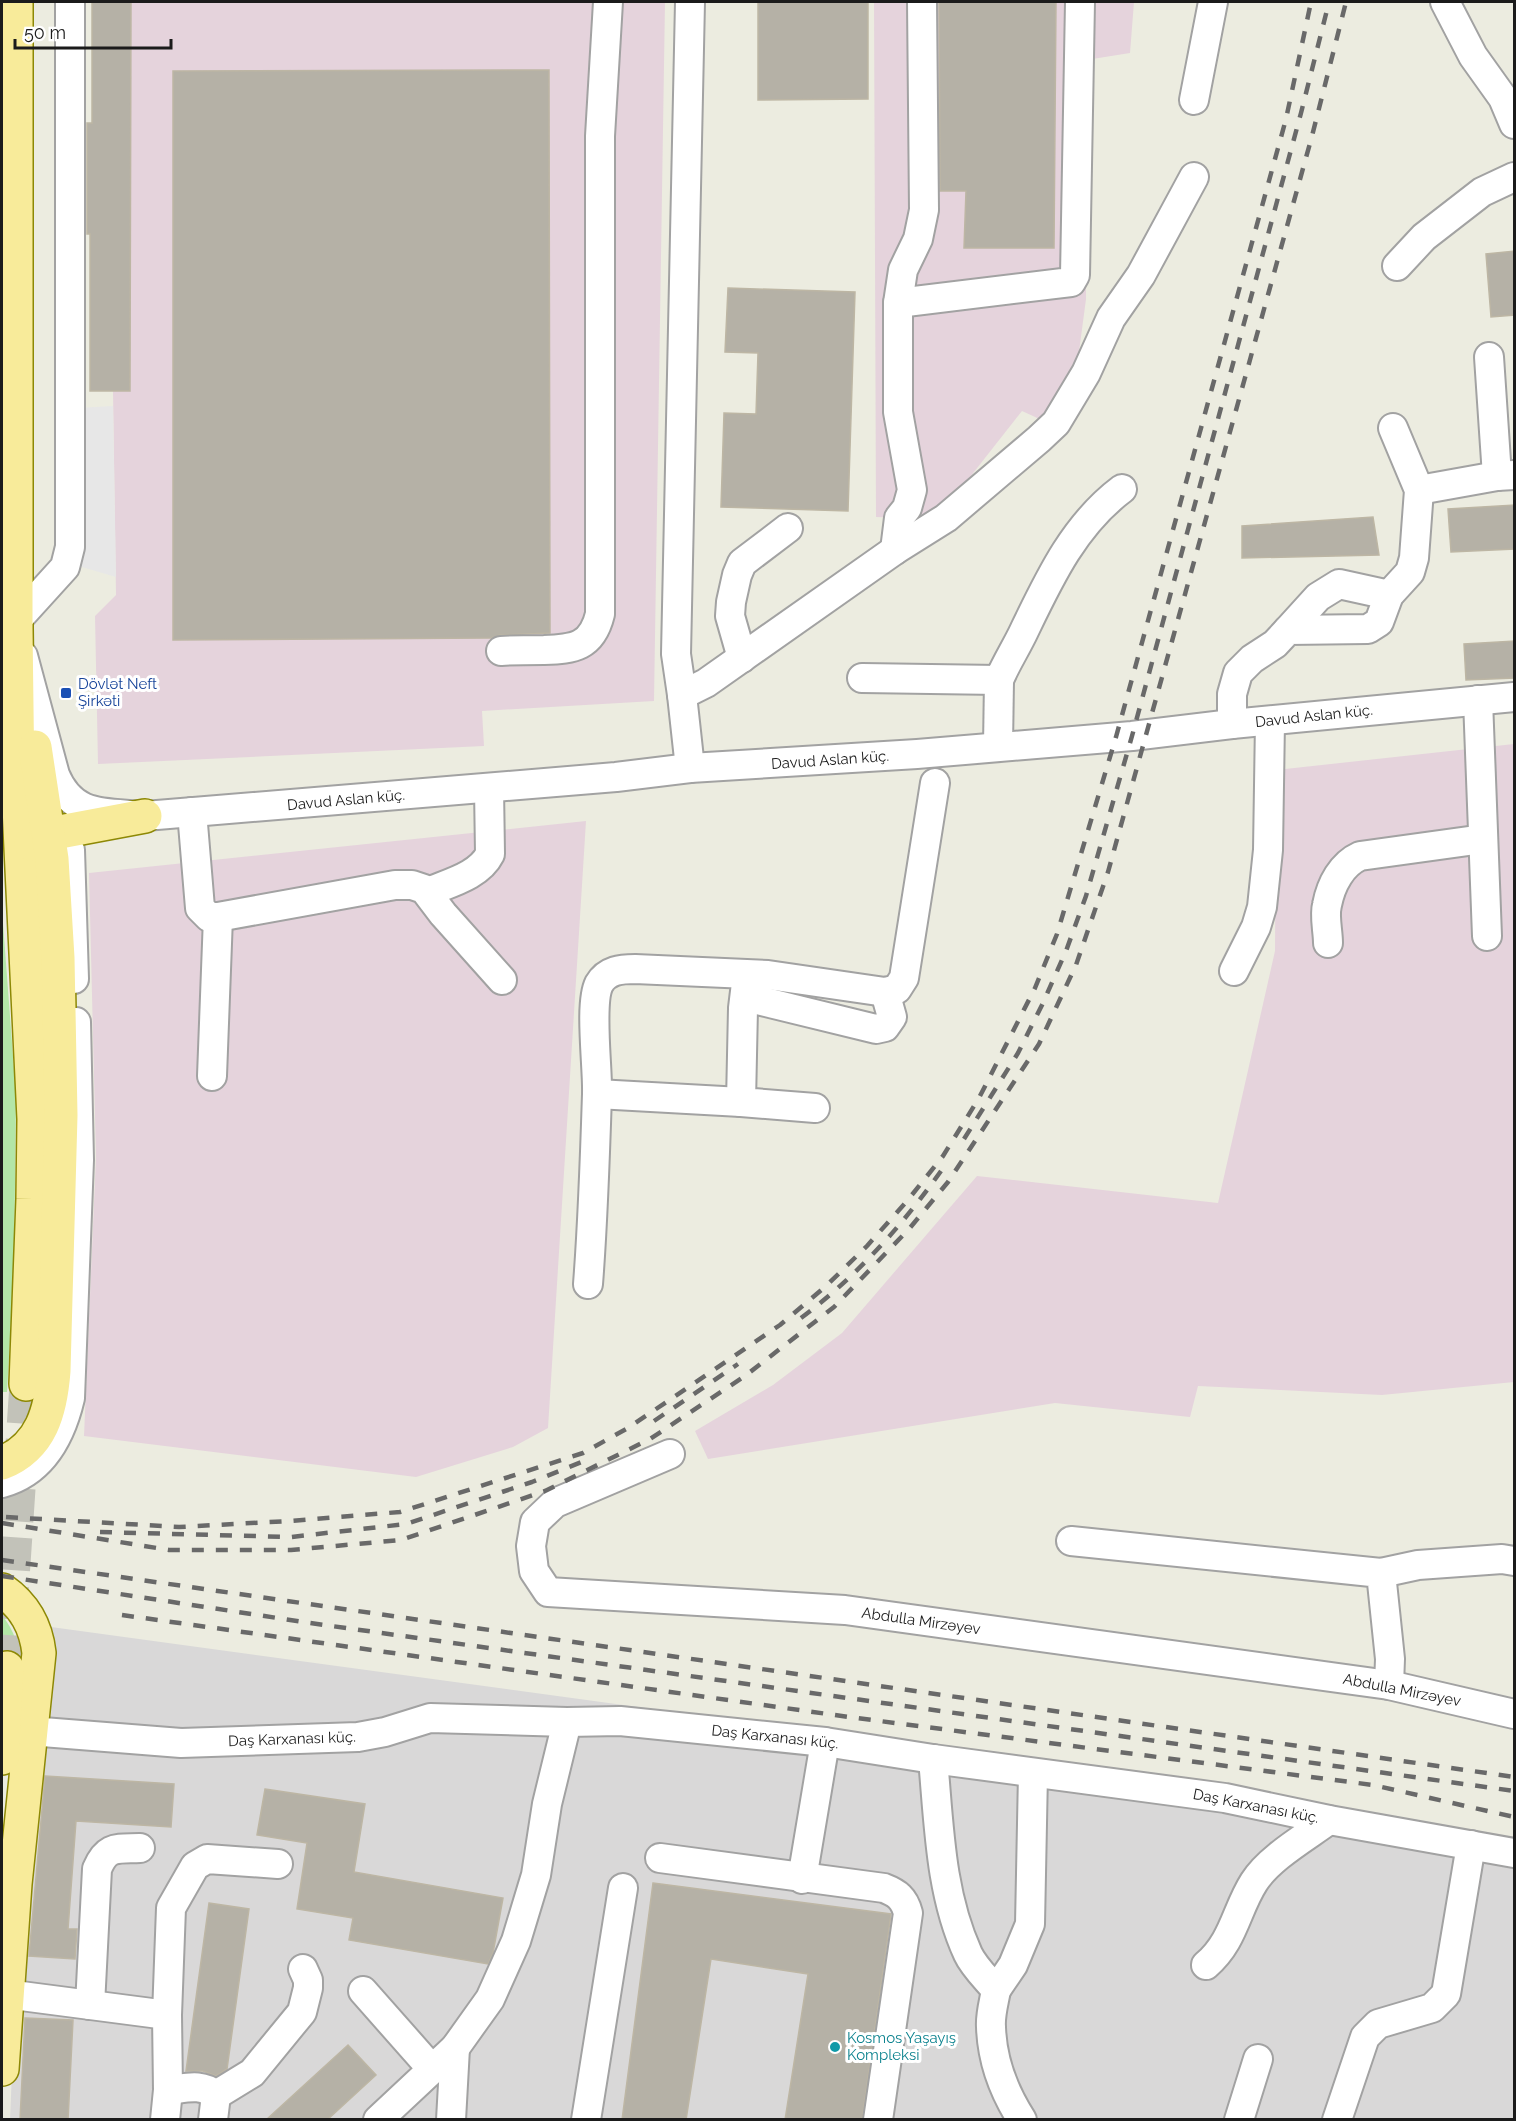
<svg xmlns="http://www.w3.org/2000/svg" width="1516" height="2121" font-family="Raleway,sans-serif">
  <rect width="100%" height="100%" fill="#ecece0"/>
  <!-- residential -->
  <polygon fill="#d9d8d8" points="51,1627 1276,1794 1514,1840 1514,2119 10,2120 17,1949 35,1761"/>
  <!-- industrial -->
  <g fill="#e5d3dc">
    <polygon points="131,2 665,2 654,701 482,711 484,746 98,764 95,616 116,595 113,391 130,390"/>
    <polygon points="874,2 1134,2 1130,53 1086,60 1086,299 1076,374 1046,422 1022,411 937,519 876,517"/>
    <polygon points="1514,744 1514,1382 1382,1395 1198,1386 1190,1417 1055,1403 708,1459 695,1431 773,1385 842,1333 977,1176 1218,1203 1275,951 1276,770"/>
    <polygon points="586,821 548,1428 513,1447 416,1477 84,1436 96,1157 89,873"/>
  </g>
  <!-- grass -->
  <g fill="#b3e6a7">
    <polygon points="2,910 16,1096 14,1269 7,1392 2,1392"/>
    <path d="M2,1615C14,1631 20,1645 19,1666L2,1664Z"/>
  </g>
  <!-- parking -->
  <polygon fill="#e7e7e7" points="113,406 116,577 58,560 60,409"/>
  <!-- building -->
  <g fill="#b5b1a6" stroke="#bdb6a4" stroke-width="1.5">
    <polygon points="92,2 131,2 130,391 90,391 90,234 87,234 87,123 92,123"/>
    <polygon points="758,2 868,2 868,99 758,100"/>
    <polygon points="939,2 1056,2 1054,248 964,248 966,191 940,191"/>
    <polygon points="549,70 550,633 500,635 491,638 173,640 173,71"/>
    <polygon points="1515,251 1515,315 1491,317 1486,254"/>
    <polygon points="728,288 855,292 848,511 721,507 724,413 756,414 758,353 725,352"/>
    <polygon points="1515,505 1515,549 1451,552 1448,509"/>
    <polygon points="1373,517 1379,555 1242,558 1242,526"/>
    <polygon points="1515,641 1515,678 1466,680 1464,644"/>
    <polygon points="45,1776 174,1784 171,1827 76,1821 68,1929 77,1929 75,1959 29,1956"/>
    <polygon points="265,1789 365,1804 354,1872 503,1898 493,1953 488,1964 349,1940 353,1918 297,1909 307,1843 257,1835"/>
    <polygon points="653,1883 891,1914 862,2120 785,2120 808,1974 711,1959 686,2120 622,2120"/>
    <polygon points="209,1903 249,1909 227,2069 216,2076 203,2071 186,2071"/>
    <polygon points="25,2018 73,2020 68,2120 20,2120"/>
    <polygon points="348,2045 376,2075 327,2120 266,2120"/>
  </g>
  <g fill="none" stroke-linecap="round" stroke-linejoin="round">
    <!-- major-tunnel -->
    <polyline stroke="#c2c2b9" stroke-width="33" stroke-dasharray="33 16" stroke-linecap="butt" points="7,1668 26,1384"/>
    <defs>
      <g id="minor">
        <polyline points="1445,2 1473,56 1503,98 1514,124"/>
        <polyline points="1194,100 1213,2"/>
        <polyline points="1397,266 1424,237 1482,192 1514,177"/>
        <polyline points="898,303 1071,282 1075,275 1080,2"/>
        <polyline points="1489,357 1497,476"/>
        <polyline points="1419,490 1497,476 1514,475"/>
        <polyline points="895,550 899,518 907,508 912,490 898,412 898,303 903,270 918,239 924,210 922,2"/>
        <polyline points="16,621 65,567 70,547 70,2"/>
        <polyline points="1288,630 1318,597 1339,584 1389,595"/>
        <path d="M501,651C515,650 530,650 544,650C574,649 592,647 600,614V136L608,2"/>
        <path d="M23,656L55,775C73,818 104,812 145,816L616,777L690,768L917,754L1132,736L1232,724L1514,697"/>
        <polyline points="742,658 730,616 731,602 737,575 742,563 788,528"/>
        <path d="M862,678L999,680C1006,663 1016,648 1024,631C1049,579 1074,525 1122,489"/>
        <polyline points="682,695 676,654 690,2"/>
        <polyline points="1478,700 1487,936"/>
        <polyline points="1232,724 1232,694 1238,673 1252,659 1275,644 1288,630 1368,629 1379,622 1389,595 1410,572 1414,558 1419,490 1393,428"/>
        <polyline points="998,746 999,680"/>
        <polyline points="690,768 682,695 706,683 895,550 946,518 1039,439 1056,423 1086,373 1111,318 1141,275 1194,177"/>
        <polyline points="192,812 200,908 209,917 218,917 395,885 412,885 424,889 443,914 502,980"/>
        <polyline points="49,834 63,840 70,850 74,979"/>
        <path d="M428,892C449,883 479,876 490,854L489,788"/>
        <path d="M1328,943C1328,931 1324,916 1327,905C1331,884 1342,864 1360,856L1483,839"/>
        <polyline points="1234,971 1256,927 1262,907 1268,850 1270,721"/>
        <polyline points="747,975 743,1008 741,1102 815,1108"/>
        <polyline points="745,997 876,1029 885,1027 892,1017 885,992"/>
        <polyline points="212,1076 218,917"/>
        <polyline points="597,1094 741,1102"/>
        <path d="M588,1284C593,1221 595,1157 597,1094C598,1068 589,1004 599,984C607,970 621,969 635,969L768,975L885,992L897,989L904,978L935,783"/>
        <polyline points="670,1454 555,1503 535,1522 531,1546 534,1571 548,1592 845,1610 1389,1685 1514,1714"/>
        <path d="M2,1483C42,1472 61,1436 70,1398L79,1160L76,1022"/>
        <polyline points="1071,1541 1381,1573 1390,1659 1389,1685"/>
        <polyline points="1381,1573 1418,1565 1502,1559 1514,1561"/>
        <polyline points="30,1731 181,1743 358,1737 385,1732 430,1718 567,1722 620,1721 825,1742 933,1759 1225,1798 1329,1820 1514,1853"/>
        <path d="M933,1759C939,1825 940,1893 968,1954C974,1967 987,1979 996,1990C994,2002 990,2015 991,2027C992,2060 1004,2092 1022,2120"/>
        <path d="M660,1858L884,1888C897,1893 904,1898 908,1913L878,2120"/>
        <polyline points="802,1879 825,1742"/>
        <path d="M1206,1965C1234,1941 1236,1910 1254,1882C1269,1858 1306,1837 1329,1820"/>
        <polyline points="996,1990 1013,1965 1030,1924 1033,1773"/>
        <polyline points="363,1991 431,2068"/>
        <polyline points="6,1994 167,2015 168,2090 165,2120"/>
        <path d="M90,2005L97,1869C107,1845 117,1849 140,1848"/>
        <polyline points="167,2015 171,1908 195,1866 207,1859 278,1864"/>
        <path d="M168,2090C187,2088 201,2083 216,2095L213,2120"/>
        <polyline points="216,2095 252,2073 302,2012 308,1988 308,1980 303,1969"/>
        <polyline points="378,2120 455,2048 490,1999 516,1941 536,1875 547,1804 567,1722"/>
        <polyline points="451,2120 455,2048"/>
        <polyline points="586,2120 623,1888"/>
        <polyline points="1239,2120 1258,2059"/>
        <polyline points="1337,2120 1365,2037 1378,2024 1432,2008 1446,1994 1471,1845"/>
      </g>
      <g id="major">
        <polyline points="16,2 16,628 18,786 34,1119 33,1199 26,1384"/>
        <polyline points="31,844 41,837 49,834 145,816"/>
        <path d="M2,1463C42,1447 51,1410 54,1371L61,1115L58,958L52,859L35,747"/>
        <path d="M2,1590C25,1606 36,1626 39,1653L15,1884L2,2069"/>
        <polyline points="2,1758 7,1668"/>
      </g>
    </defs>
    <!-- minor casing -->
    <use href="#minor" stroke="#a2a2a2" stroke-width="32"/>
    <!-- major casing -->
    <use href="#major" stroke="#8d8805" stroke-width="36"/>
    <!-- minor -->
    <use href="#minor" stroke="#fff" stroke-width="28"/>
    <!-- major -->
    <use href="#major" stroke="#f8eb9a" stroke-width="33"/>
    <!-- rail -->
    <g stroke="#696969" stroke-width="4.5" stroke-dasharray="12 12" stroke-linecap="butt">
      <polyline points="964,1139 1018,1053 1042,1005 1066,951 1086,896 1132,736 1301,113 1329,2"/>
      <path d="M801,1318C855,1278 902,1226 941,1171"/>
      <polyline points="654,1421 738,1364"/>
      <polyline points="6,1517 179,1527 289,1521 400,1512 583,1453 628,1428 780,1325 826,1286 867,1246 907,1201 943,1156 979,1098 1035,988 1057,934 1116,737 1286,119 1311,2"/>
      <polyline points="2,1523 169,1550 291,1550 401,1540 545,1491 650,1439 745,1376 834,1307 909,1229 948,1182 1039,1044 1076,965 1108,872 1312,136 1346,2"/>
      <polyline points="100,1532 291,1537 406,1524 532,1482 589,1459"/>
      <polyline points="2,1560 1514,1777"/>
      <polyline points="2,1576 310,1623 1514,1791"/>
      <polyline points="122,1615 849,1717 1373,1785 1514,1817"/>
    </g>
  </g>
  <!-- markers -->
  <rect fill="#1a4fb4" stroke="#fff" stroke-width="2" x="60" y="687" width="12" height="12" rx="3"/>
  <circle fill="#0f9aa8" stroke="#fff" stroke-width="2" cx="835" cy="2047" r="6"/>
  <g text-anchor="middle" stroke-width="6" stroke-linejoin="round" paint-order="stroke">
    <!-- transit labels -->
    <g font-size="15" fill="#164399" stroke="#fff" text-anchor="start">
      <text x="78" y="689">Dövlət Neft<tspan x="78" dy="17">Şirkəti</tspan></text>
    </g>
    <!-- street labels -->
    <g font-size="15" fill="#1b1b1b" stroke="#fff">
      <text transform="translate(1314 716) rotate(-6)" y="5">Davud Aslan küç.</text>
      <text transform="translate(830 760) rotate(-4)" y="5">Davud Aslan küç.</text>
      <text transform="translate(346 800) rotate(-5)" y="5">Davud Aslan küç.</text>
      <text transform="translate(921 1621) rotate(8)" y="5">Abdulla Mirzəyev</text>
      <text transform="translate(1402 1690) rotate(11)" y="5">Abdulla Mirzəyev</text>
      <text transform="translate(775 1737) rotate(6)" y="5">Daş Karxanası küç.</text>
      <text transform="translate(292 1739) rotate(-2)" y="5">Daş Karxanası küç.</text>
      <text transform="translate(1256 1806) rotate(11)" y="5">Daş Karxanası küç.</text>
    </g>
    <!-- culture labels -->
    <g font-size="15" fill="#0d838f" stroke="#fff" text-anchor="start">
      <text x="847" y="2043">Kosmos Yaşayış<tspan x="847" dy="17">Kompleksi</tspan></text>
    </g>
  </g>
  <!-- border -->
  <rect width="1516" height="2121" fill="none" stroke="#1b1b1b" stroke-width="6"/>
  <!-- scale -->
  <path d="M15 39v9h156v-9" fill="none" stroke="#1b1b1b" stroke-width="3"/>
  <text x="24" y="39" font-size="18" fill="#1b1b1b" stroke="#ffffff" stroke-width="4.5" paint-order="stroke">50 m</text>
</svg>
